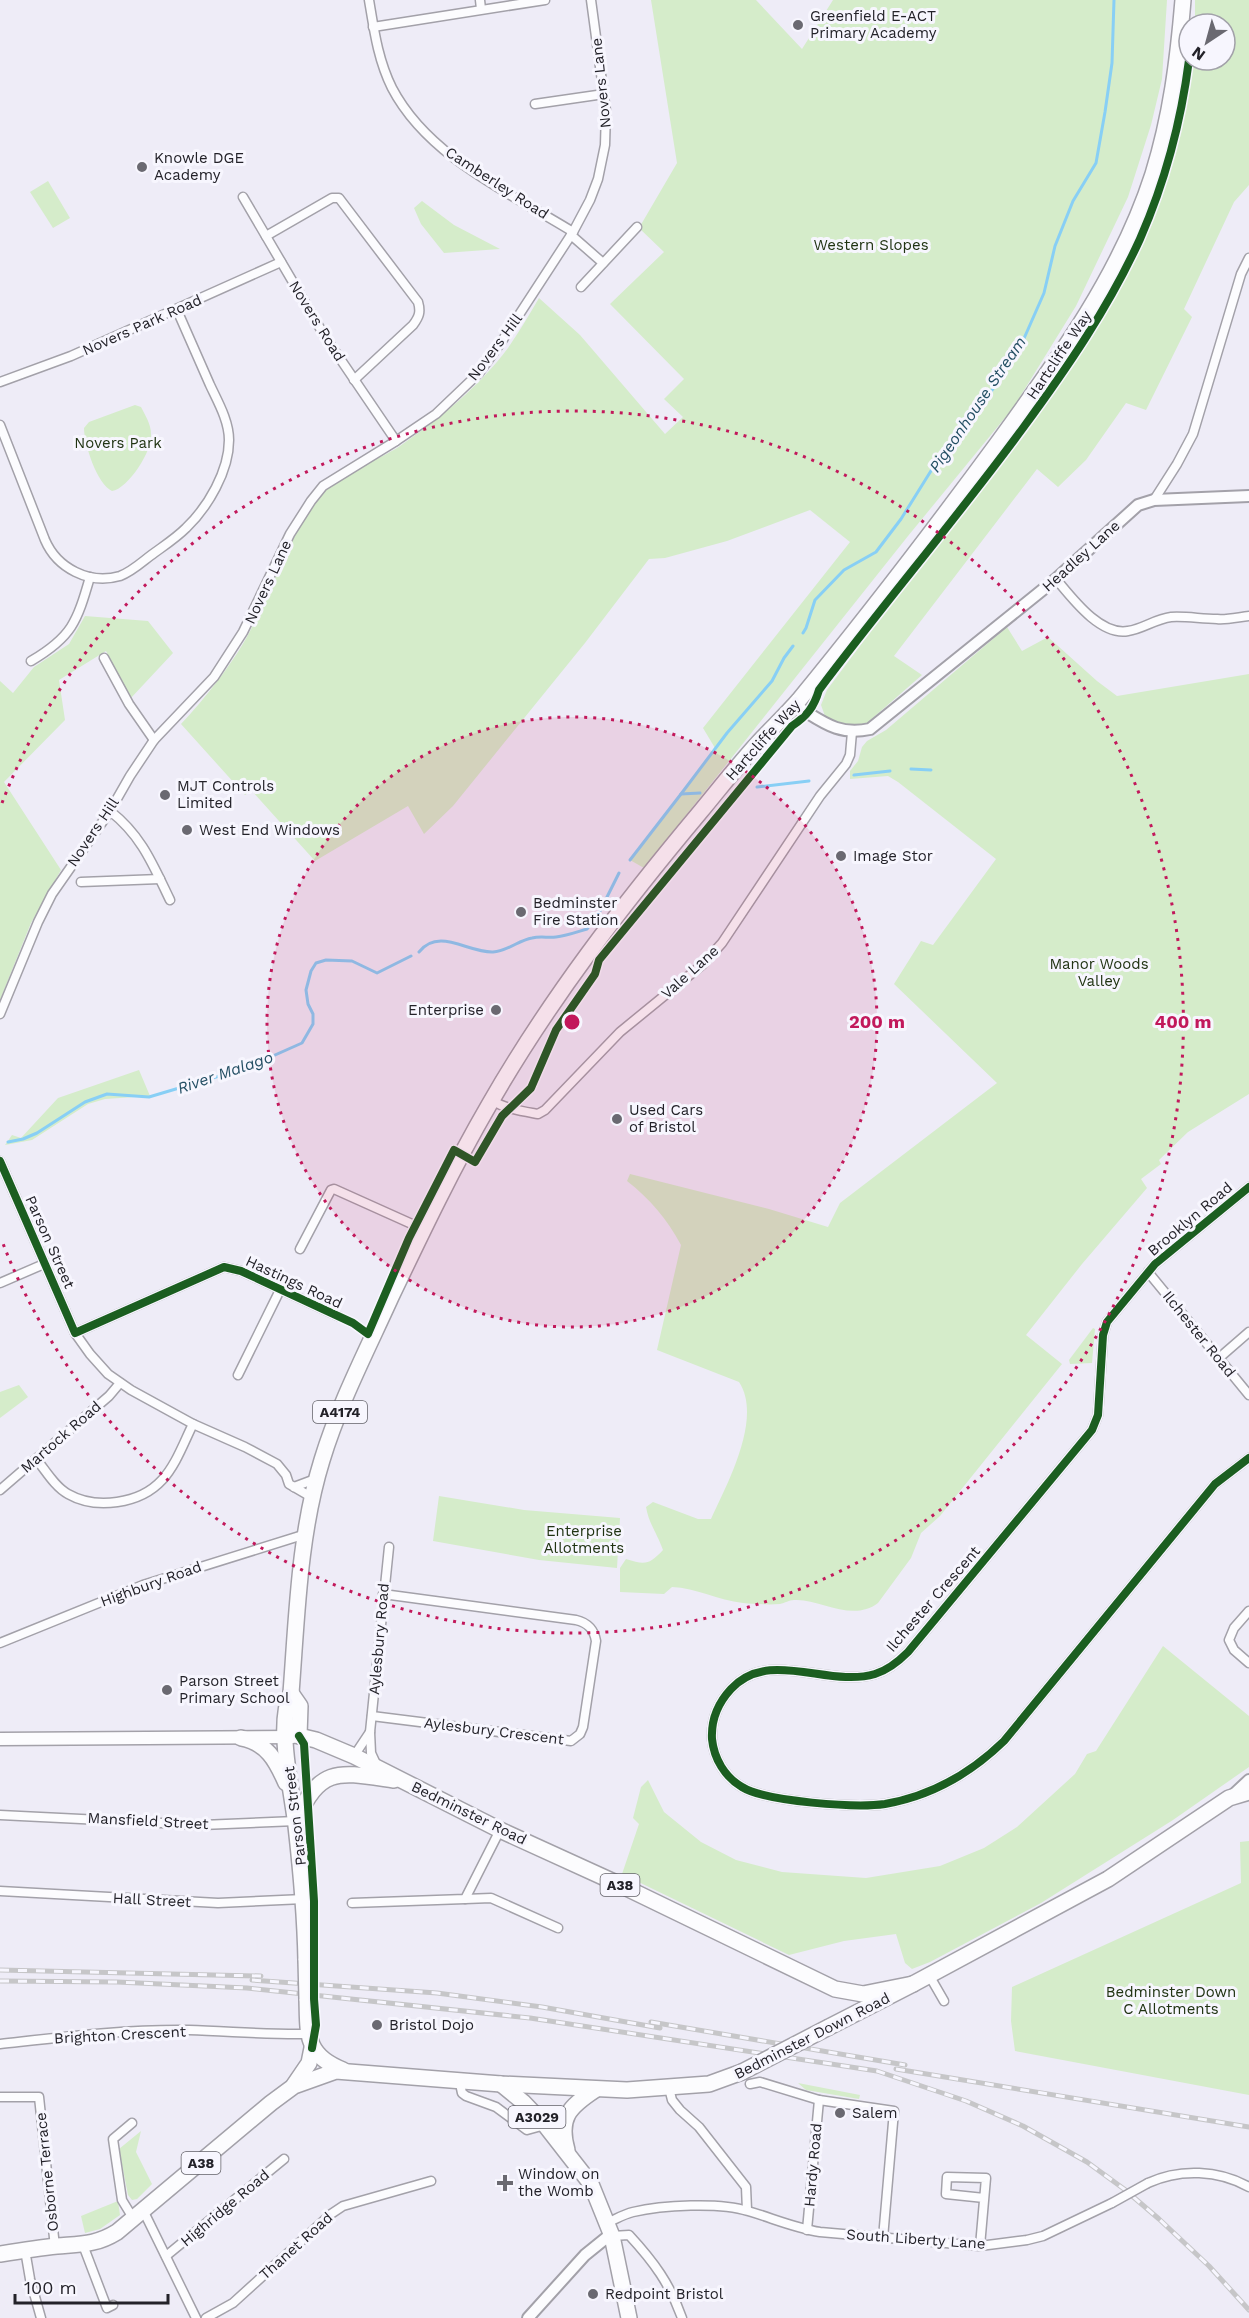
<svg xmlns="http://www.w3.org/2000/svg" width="1249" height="2318" font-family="'Work Sans',sans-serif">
  <rect width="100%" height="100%" fill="#eeecf7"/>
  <!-- green -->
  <g fill="#d5ecca">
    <path d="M651,0H756L802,49L833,0H1167L1162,79L1151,125L1128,197L1076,306L1013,408L908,536L644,868L630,860L715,748L703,728L850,542L810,510L727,541L665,558L649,559L585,643L453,806L424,834L408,806L315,861L252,791L245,795L181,724C203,701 234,662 249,633C274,585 287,530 326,490C346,469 376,462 400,446C439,419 480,386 508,348C519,332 529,315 539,298L580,335L665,434L683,417L664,399L684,379L610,304L664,252L639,228L677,163Z"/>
    <path d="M1195,0H1249V185L1234,202L1184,309L1192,317L1146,410L1126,403L1086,460L1058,487L1037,469L894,656L922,675L867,723L852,726L836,725L826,719L821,705L827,690C871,631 915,572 961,513C1002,461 1045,410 1080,354C1137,265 1182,165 1193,60H1225V24H1195Z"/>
    <polygon points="48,181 70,218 53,228 30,192"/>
    <polygon points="422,201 454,225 500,249 444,253 421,224 414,208"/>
    <path d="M135,405L141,407C145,415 151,424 151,434C153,450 128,489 112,491C97,484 84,444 84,428L89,422Z"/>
    <polygon points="85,616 148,621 173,653 130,699 106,651 59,680 65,720 4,782 61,870 31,923 0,1000 0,681 13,693 34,667 69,644"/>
    <path d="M1007,627L1022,651L1048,637L1097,681L1117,696L1249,674V1094L1188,1132L1159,1160L1161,1164L1141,1179L1147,1188L1082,1264L1026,1335L1062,1364L940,1516L921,1533L911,1558L878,1603C852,1623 819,1598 794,1600C789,1600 785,1603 780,1604C769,1605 754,1604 743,1603C718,1600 696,1588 672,1587L664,1594L620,1592V1568L626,1559C645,1565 649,1565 663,1550C657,1533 649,1524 646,1507L653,1502L698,1519H711C727,1484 763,1418 739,1382L657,1350L681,1245C667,1219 650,1199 627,1181L630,1174L769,1209L828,1227L840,1203L997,1083L894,984L921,941L933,945L996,859L898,782L888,776L850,779V771L858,761L862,747L867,741L886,730Z"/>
    <polygon points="139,1070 150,1096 105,1099 88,1104 32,1140 5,1145 12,1135 21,1138 58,1098"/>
    <polygon points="1093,1328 1095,1329 1092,1363 1070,1364 1069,1360"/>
    <polygon points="19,1385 28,1397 0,1418 0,1392"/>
    <polygon points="439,1496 524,1510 620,1518 617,1568 539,1560 433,1541"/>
    <polygon points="1163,1646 1249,1716 1249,1767 1173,1820 1041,1903 930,1962 912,1969 905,1963 896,1934 844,1941 789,1955 622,1874 639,1824 633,1818 641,1787 648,1780 664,1812 701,1842 736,1860 782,1872 866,1878 940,1866 984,1848 1017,1827 1075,1774 1087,1754 1096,1751"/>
    <polygon points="1249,1841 1249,2095 1015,2051 1011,2021 1012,1987 1241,1883 1240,1842"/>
    <polygon points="798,2083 860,2095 859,2099 806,2090"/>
    <polygon points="141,2131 136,2152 152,2184 137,2199 132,2200 128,2195 119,2149"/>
    <polygon points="118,2201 120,2215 100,2229 85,2233 81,2216"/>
  </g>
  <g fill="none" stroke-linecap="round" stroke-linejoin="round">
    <!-- stream -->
    <g stroke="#88cff5" stroke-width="3">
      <polyline points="803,633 806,628 815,600 844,570 876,552 901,519 934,466 989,395 1022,343 1044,293 1055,246 1073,201 1096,163 1105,112 1112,63 1114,0"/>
      <polyline points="911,769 931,770"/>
      <polyline points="854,775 890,771"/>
      <polyline points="757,787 809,781"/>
      <polyline points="681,794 727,733 772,681 784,658 793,646"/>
      <polyline points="630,860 681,794 700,793"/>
      <path d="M419,952C439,927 468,953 493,952C508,951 519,940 532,938C540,936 548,938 556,937C566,936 577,932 587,929L599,913L619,873"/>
      <polyline points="8,1142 23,1139 37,1133 85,1102 107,1094 149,1097 246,1068 302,1043 313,1024 313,1014 308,1004 306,990 311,971 316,963 326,960 352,961 377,973 411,956"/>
    </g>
    <defs>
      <g id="minor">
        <path d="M369,0C374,30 378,60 392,88C428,157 510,193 573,232"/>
        <polyline points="480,0 481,9"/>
        <polyline points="373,27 545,0"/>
        <polyline points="535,104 604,94"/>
        <polyline points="243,197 324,335 396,441"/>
        <polyline points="571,235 603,263"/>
        <path d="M266,236L332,198H339L418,302C421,312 419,317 413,325L354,380"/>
        <polyline points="581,287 637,227"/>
        <polyline points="0,382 71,356 281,262"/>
        <path d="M0,425L45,540C57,568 89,585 120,576C131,572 141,563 150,556C162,547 175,539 186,528C208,507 229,471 229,440C229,421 218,402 210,385C199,360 188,335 177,310"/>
        <polyline points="1154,500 1177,464 1193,434 1241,274 1249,258"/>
        <path d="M1056,579C1072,598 1100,636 1128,631C1143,629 1155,619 1171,617C1187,616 1201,619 1217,619C1227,620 1239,617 1249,616"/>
        <polyline points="104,658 129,704 154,740"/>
        <path d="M31,661C72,637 77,622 90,577"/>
        <path d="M110,811C142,836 153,865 170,900"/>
        <polyline points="81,882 160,879"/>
        <polyline points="0,1014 38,922 52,894 110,811 130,776 154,740 214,677 243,632 290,534 311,501 323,486 396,441 436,414 479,373 502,341 573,232 590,200 598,179 605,145 606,111 591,0"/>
        <path d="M491,1100C506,1109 521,1111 538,1114L545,1110L620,1032L702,965L722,943L820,796L846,764L850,755L852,732"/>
        <polyline points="0,1161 75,1333 90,1354 108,1374 131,1390 193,1424 245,1447 277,1464 286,1475 289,1484 313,1498"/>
        <path d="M1249,1187L1155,1264L1107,1322L1103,1335L1098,1415L1092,1430L908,1652C899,1661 888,1670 875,1674C828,1688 769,1648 731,1689C718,1703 711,1720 712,1739C714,1759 725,1777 742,1787C766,1802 857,1808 885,1804C931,1796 971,1773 1004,1741L1215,1484L1249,1458"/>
        <polyline points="300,1249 331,1190 334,1189 423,1229"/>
        <polyline points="1148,1272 1249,1395"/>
        <polyline points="0,1283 44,1264"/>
        <polyline points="75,1333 224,1267 241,1271 338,1316"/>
        <polyline points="1219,1358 1249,1332"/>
        <polyline points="238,1375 280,1290"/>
        <path d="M37,1460C46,1471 55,1487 68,1494C96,1510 140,1504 162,1480C176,1465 184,1442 193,1424"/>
        <polyline points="294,1487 318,1478"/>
        <polyline points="0,1490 109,1396 120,1383"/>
        <polyline points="1249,1611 1234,1628 1229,1640 1234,1650 1249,1663"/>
        <polyline points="0,1643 143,1585 306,1534"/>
        <path d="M372,1716L571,1741L580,1734L583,1727L596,1641C594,1629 588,1623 576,1620L383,1594"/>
        <polyline points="354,1756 370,1732"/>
        <polyline points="377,1766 371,1753 370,1732 389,1547"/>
        <polyline points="0,1815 202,1825 296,1821"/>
        <polyline points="0,1891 218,1903 304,1899"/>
        <polyline points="465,1899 491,1898 558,1928"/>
        <polyline points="352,1903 465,1899 500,1830"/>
        <polyline points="929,1975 944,2001"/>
        <path d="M0,2044C63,2037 125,2029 189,2030C228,2031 268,2035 308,2034"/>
        <polyline points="459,2079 462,2093 466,2096 496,2107 527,2130 545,2125"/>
        <polyline points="750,2084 760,2082 819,2100 894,2111 883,2238"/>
        <polyline points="669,2088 672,2100 680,2110 699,2127 746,2187 747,2210"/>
        <polyline points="0,2097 39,2097 55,2247"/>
        <polyline points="132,2123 113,2139 122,2200 133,2218"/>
        <path d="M1148,2183C1180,2168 1219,2170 1249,2187"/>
        <polyline points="143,2210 196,2318"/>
        <path d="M607,2223C616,2219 624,2214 633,2212C662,2205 720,2202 748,2211C772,2218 795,2228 820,2232L980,2246L1027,2240L1043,2236L1112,2203"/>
        <polyline points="807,2230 819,2100"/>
        <path d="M612,2236L629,2235C654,2262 670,2284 682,2318"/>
        <polyline points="83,2245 107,2308 113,2305"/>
        <polyline points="980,2246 986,2178 947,2177 946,2194 984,2198"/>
        <polyline points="25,2250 30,2279 41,2318"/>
        <polyline points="166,2256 284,2159"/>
        <polyline points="206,2318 233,2303 331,2214 343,2206 431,2181"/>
      </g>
      <g id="tertiary">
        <path d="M795,705C822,721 837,736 870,729L1056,579L1138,505L1154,500L1249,496"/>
        <polyline points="1234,1794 1249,1780"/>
        <polyline points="528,2318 585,2255 611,2234"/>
      </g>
      <polyline id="secondary" points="0,1739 293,1737"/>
      <g id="trunk">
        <polyline points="291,1693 300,1706 299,1736 316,1740 354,1756 500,1830 614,1882 835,1989 863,1994 913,1984"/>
        <path d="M241,1738C267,1743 276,1760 286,1783"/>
        <path d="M296,1821C320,1765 340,1772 394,1780"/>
        <path d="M306,1960C305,1915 301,1870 296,1826C292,1790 276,1726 291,1693C297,1615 299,1534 322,1460C339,1404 367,1350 391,1297C422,1232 453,1167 489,1105C549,1000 624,903 701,811C720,788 738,765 758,743C771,729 786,715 799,700C867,617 933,531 997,444C1058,360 1121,274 1153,174C1171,116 1178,60 1183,0"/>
        <path d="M307,1999C308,2035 305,2055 343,2070"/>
        <polyline points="829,2027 913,1984 1108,1879 1229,1798 1249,1792"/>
        <polyline points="501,2084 523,2102 545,2125 591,2184 612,2236 629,2318"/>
        <polyline points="294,2085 309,2063 312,2048"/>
        <path d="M567,2150C558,2118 569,2107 595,2090"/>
        <path d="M0,2254C19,2251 38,2248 57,2246C81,2244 96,2245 117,2232L271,2103L294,2086L336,2071L501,2084L627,2090L709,2084L742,2072"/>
      </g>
    </defs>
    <!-- minor casing -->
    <use href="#minor" stroke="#a3a1a9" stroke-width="11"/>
    <!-- tertiary casing -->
    <use href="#tertiary" stroke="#a3a1a9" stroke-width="14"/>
    <!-- secondary casing -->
    <use href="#secondary" stroke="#a3a1a9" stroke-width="15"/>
    <!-- trunk casing -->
    <use href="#trunk" stroke="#a3a1a9" stroke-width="18"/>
    <!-- minor -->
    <use href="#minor" stroke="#fcfcfe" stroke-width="8"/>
    <!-- tertiary -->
    <use href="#tertiary" stroke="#fcfcfe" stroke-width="10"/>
    <!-- secondary -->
    <use href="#secondary" stroke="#fcfcfe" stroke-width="12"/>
    <!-- trunk -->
    <use href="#trunk" stroke="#fcfcfe" stroke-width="15"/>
    <defs>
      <g id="rail">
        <polyline points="0,1970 261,1976"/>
        <polyline points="252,1980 437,1993 542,2007 660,2028"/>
        <polyline points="0,1981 117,1982 247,1988 530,2018 877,2071 966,2101 1023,2126 1087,2162 1124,2189 1159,2219 1209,2266 1249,2310"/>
        <polyline points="651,2022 905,2065"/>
        <polyline points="896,2069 1249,2127"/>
      </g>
    </defs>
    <!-- rail casing -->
    <use href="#rail" stroke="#c6c6c8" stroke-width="5"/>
    <!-- rail -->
    <use href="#rail" stroke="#f7f6fe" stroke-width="3" stroke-dasharray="9" stroke-linecap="butt"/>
    <defs>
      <polyline id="minor-bridge" points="1112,2203 1148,2183"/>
      <g id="trunk-bridge">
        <polyline points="306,1960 307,1999"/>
        <polyline points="742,2072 829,2027"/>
      </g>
    </defs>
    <!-- minor-bridge casing -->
    <use href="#minor-bridge" stroke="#a3a1a9" stroke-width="11" stroke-linecap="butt"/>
    <!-- trunk-bridge casing -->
    <use href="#trunk-bridge" stroke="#a3a1a9" stroke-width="18" stroke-linecap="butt"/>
    <!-- minor-bridge -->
    <use href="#minor-bridge" stroke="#fcfcfe" stroke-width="8"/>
    <!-- trunk-bridge -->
    <use href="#trunk-bridge" stroke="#fcfcfe" stroke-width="15"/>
    <defs>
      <g id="cycleway">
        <path d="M0,1161L75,1333L224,1267L241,1271L353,1323L368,1334L409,1238L454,1150L475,1162L502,1116L531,1088L556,1030L595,974L599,960L792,726C807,716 814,707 819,690C885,602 957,518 1023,428C1067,368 1109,307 1140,239C1165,182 1181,122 1189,60"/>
        <path d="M1249,1187L1155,1264L1107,1322L1103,1335L1098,1415L1092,1430L908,1652C899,1661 888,1670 875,1674C828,1688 769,1648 731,1689C718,1703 711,1720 712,1739C714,1759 725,1777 742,1787C766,1802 857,1808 885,1804C931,1796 971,1773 1004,1741L1215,1484L1249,1458"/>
        <polyline points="299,1736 304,1744 314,1901 314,1999 316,2025 312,2048"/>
      </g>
    </defs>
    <!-- cycleway casing -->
    <use href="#cycleway" stroke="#f7f6fe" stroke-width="11"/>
    <!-- cycleway -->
    <use href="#cycleway" stroke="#1b5e20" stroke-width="8"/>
  </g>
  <!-- distance rings -->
  <circle cx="572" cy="1022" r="305" fill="#c2185b" fill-opacity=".12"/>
  <g fill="none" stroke="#c2185b" stroke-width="3" stroke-dasharray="3 6">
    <circle cx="572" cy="1022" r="305"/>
    <path d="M2 803A611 611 0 1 1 2 1241"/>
  </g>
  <!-- markers -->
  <g fill="#6a6971" stroke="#f7f6fe" stroke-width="2">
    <circle cx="798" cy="25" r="6"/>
    <circle cx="142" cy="167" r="6"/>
    <circle cx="165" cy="795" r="6"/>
    <circle cx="187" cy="830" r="6"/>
    <circle cx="841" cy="856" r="6"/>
    <circle cx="521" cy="912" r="6"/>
    <circle cx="496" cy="1010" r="6"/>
    <circle cx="617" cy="1119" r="6"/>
    <circle cx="167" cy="1690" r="6"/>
    <circle cx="377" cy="2025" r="6"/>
    <circle cx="840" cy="2113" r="6"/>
    <path d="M502 2174h6v6h6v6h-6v6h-6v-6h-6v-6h6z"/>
    <circle cx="593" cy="2294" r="6"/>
  </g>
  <g text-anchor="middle" stroke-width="6" stroke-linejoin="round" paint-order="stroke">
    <!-- shield labels -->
    <g fill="#f7f6fe" stroke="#636269" stroke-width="1.5">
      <rect x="313" y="1401" width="54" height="22" rx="4.5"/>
      <rect x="600.5" y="1874" width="39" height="22" rx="4.5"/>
      <rect x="508.5" y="2106" width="57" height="22" rx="4.5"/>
      <rect x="181.5" y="2152" width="39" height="22" rx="4.5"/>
    </g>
    <g font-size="14" font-weight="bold" fill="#232229">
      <text x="340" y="1417">A4174</text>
      <text x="620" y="1890">A38</text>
      <text x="537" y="2122">A3029</text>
      <text x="201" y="2168">A38</text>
    </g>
    <!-- poi labels -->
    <g font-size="15" fill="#232229" stroke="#f7f6fe" text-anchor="start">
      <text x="810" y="21">Greenfield E-ACT<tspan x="810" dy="17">Primary Academy</tspan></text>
      <text x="154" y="163">Knowle DGE<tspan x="154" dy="17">Academy</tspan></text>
      <text x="177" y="791">MJT Controls<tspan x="177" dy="17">Limited</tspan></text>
      <text x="199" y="835">West End Windows</text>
      <text x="853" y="861">Image Stor</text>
      <text x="533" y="908">Bedminster<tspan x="533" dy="17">Fire Station</tspan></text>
      <text x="484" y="1015" text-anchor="end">Enterprise</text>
      <text x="629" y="1115">Used Cars<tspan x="629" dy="17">of Bristol</tspan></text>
      <text x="179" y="1686">Parson Street<tspan x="179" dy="17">Primary School</tspan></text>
      <text x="389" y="2030">Bristol Dojo</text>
      <text x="852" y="2118">Salem</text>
      <text x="518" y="2179">Window on<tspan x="518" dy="17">the Womb</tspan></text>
      <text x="605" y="2299">Redpoint Bristol</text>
    </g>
    <!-- street labels -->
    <g font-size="15" fill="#232229" stroke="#f7f6fe">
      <text transform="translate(601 83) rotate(-96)" y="5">Novers Lane</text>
      <text transform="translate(497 183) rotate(33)" y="5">Camberley Road</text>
      <text transform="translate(317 321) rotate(58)" y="5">Novers Road</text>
      <text transform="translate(142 325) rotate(-24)" y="5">Novers Park Road</text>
      <text transform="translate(495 347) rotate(-53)" y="5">Novers Hill</text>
      <text transform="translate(1059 355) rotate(-56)" y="5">Hartcliffe Way</text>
      <text transform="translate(1081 556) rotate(-42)" y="5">Headley Lane</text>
      <text transform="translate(268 582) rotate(-65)" y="5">Novers Lane</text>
      <text transform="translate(763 740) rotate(-48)" y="5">Hartcliffe Way</text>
      <text transform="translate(93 832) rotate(-56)" y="5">Novers Hill</text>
      <text transform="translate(690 972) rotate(-42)" y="5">Vale Lane</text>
      <text transform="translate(1190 1219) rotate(-40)" y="5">Brooklyn Road</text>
      <text transform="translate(50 1242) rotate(66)" y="5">Parson Street</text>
      <text transform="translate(294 1282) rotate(25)" y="5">Hastings Road</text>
      <text transform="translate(1199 1334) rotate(51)" y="5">Ilchester Road</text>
      <text transform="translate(61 1437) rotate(-41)" y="5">Martock Road</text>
      <text transform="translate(151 1584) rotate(-20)" y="5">Highbury Road</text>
      <text transform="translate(933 1599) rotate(-49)" y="5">Ilchester Crescent</text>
      <text transform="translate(379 1639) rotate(-85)" y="5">Aylesbury Road</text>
      <text transform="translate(494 1731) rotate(7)" y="5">Aylesbury Crescent</text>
      <text transform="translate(469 1813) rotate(26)" y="5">Bedminster Road</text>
      <text transform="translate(295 1816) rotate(-97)" y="5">Parson Street</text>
      <text transform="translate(148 1821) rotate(3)" y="5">Mansfield Street</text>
      <text transform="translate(152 1900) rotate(3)" y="5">Hall Street</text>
      <text transform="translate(120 2035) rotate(-3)" y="5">Brighton Crescent</text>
      <text transform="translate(812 2036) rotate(-27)" y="5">Bedminster Down Road</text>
      <text transform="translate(813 2165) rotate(-85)" y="5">Hardy Road</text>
      <text transform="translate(47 2172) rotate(-96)" y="5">Osborne Terrace</text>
      <text transform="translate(225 2208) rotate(-40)" y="5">Highridge Road</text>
      <text transform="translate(916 2239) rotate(4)" y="5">South Liberty Lane</text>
      <text transform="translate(296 2246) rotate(-42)" y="5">Thanet Road</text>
    </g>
    <!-- park labels -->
    <g font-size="15" fill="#203312" stroke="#f7f6fe">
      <text x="871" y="250">Western Slopes</text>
      <text x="118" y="448">Novers Park</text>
      <text x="1099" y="969">Manor Woods<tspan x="1099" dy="17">Valley</tspan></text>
      <text x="584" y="1536">Enterprise<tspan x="584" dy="17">Allotments</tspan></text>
      <text x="1171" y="1997">Bedminster Down<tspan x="1171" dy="17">C Allotments</tspan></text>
    </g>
    <!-- water labels -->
    <g font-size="16" font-style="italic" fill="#244f64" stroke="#f7f6fe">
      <text transform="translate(977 404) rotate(-56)" y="6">Pigeonhouse Stream</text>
      <text transform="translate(225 1072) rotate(-19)" y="6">River Malago</text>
    </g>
  </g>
  <circle cx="572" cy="1022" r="9" fill="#c2185b" stroke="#f7f6fe" stroke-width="3"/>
  <g font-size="18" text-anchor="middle" font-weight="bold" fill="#c2185b" stroke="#f7f6fe" stroke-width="6" stroke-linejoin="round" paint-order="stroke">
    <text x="877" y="1028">200 m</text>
    <text x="1183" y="1028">400 m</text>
  </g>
  <!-- north arrow -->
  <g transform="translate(1207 42) rotate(216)"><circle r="28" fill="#f7f6fe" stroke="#a2a1a9" stroke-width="1.5"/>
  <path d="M0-4.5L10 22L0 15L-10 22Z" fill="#6a6971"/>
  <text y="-9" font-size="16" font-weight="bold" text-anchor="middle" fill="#232229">N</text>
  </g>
  <!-- scale -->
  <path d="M15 2294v9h153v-9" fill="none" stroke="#232229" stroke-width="3"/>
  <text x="24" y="2294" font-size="18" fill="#232229" stroke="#f7f6fe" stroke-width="4.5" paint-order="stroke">100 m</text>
</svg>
